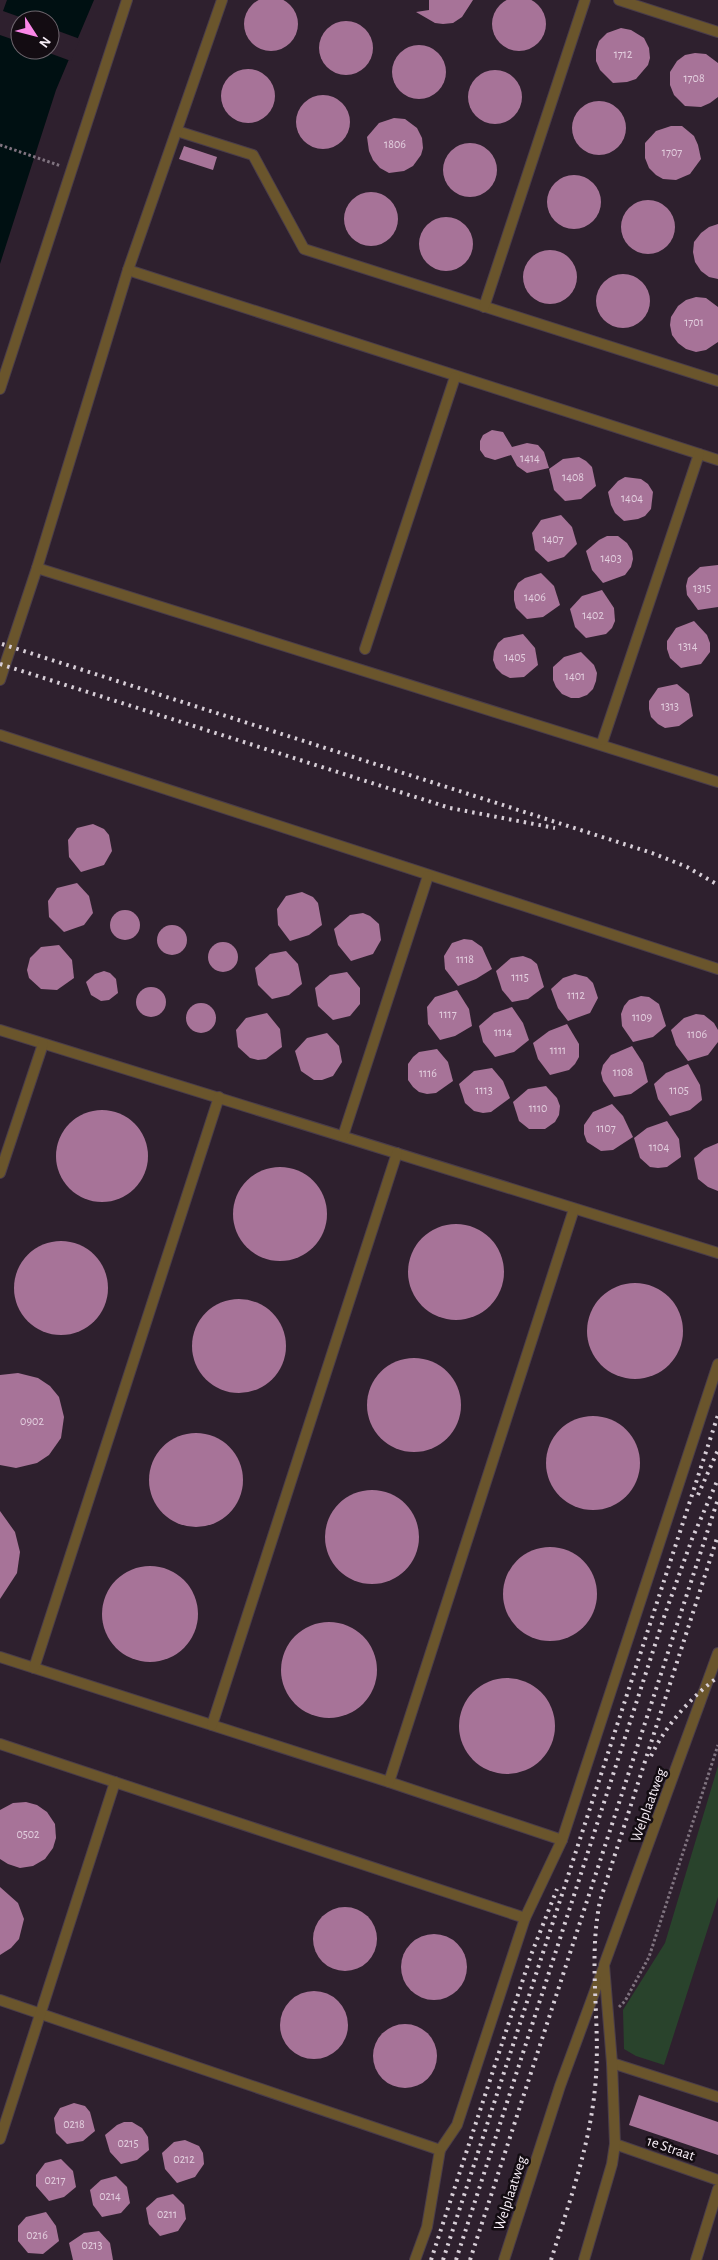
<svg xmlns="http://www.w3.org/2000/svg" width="718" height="2260" font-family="'Alegreya Sans',sans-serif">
  <rect width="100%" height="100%" fill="#2e202e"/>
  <!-- green -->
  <polygon fill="#29432c" points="718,1766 718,1897 664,2065 636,2056 624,2049 623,2010 665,1943"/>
  <!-- water -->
  <path fill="#001012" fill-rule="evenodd" d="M0,0H94L56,90L0,264ZM20,20H50V50H20Z"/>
  <!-- pier -->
  <g fill="#2e202e">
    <polygon points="0,0 7,0 3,11 28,20 20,20 20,42 0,35"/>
    <polygon points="50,28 80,39 71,61 41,50 50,50"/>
  </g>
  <!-- building -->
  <g fill="#a77398">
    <circle cx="271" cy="24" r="27"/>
    <circle cx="519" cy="24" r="27"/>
    <polygon points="429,0 473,0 462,17 453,23 443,24 435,23 416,12 429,10"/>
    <circle cx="346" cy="48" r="27"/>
    <polygon points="621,28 631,30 644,38 649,48 650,58 648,65 636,79 627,82 613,83 600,70 596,61 596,50 599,41 607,33"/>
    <circle cx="419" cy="72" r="27"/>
    <polygon points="695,53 706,54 718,63 718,97 710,103 701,107 685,106 674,95 670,85 670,72 677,61 685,55"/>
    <circle cx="248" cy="96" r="27"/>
    <circle cx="495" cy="97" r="27"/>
    <circle cx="323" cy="122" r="27"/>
    <circle cx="599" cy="128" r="27"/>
    <polygon points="394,118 405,119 417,128 422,138 423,148 421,155 413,166 404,171 389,173 380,168 373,160 369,151 367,137 379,123"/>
    <polygon points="671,126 682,126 694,136 698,145 701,159 690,174 676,180 663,179 656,175 649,168 645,158 645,143 656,131"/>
    <circle cx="470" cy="170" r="27"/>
    <polygon points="184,146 217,157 213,170 179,159"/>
    <circle cx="574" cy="202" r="27"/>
    <circle cx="371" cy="219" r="27"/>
    <circle cx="648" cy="227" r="27"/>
    <circle cx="446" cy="244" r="27"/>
    <polygon points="718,224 718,279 709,277 701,271 695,262 693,252 694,242 701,233 709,227"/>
    <circle cx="550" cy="277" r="27"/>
    <circle cx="623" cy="301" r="27"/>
    <polygon points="696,297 706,298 718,307 718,342 706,350 696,352 686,349 678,343 672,335 670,325 671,317 678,306 686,300"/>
    <polygon points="492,430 503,432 512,447 527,443 538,445 544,452 549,468 527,473 517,466 511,455 495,460 485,457 480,450 480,441 483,435"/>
    <polygon points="579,457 586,461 592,467 596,486 581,499 565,501 554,490 549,469 563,459"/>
    <polygon points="625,477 641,479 648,484 653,492 651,509 645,516 638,519 624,521 615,513 611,505 608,492 618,481"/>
    <polygon points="561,515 572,527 577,544 564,557 548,562 535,550 532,533 541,520"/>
    <polygon points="607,536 618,536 627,543 632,551 633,559 631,567 625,575 603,583 592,570 586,551 599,540"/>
    <polygon points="718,565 718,607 698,610 687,595 686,586 688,578 700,567"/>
    <polygon points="541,573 554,586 560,605 543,617 527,619 516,608 514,600 514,591 518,583 525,578"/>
    <polygon points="602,590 614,608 615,621 612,628 606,634 586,638 575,627 570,609 582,596"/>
    <polygon points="694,621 707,635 710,643 710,652 701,664 681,668 670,658 667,649 667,641 676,628"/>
    <polygon points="523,634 535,648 538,665 524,677 510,678 502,674 496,668 493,660 494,651 498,643 504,638"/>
    <polygon points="581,652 594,665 597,673 596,681 593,689 587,695 579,698 571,698 562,694 556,687 553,680 553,667 564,657"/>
    <polygon points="677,684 689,694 693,716 679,726 665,728 658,724 651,717 649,709 649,701 658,688"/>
    <polygon points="93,824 104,829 109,835 112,851 104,865 81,872 69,857 68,840 77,828"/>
    <polygon points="77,883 89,896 93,913 84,925 64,932 49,917 48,901 57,888"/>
    <polygon points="302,892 313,897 318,903 322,925 309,935 290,941 278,925 277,909 286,896"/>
    <circle cx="125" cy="925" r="15"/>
    <polygon points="363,913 370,916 379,924 381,940 373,954 351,961 338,945 334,929 350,915"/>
    <circle cx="172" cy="940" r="15"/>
    <polygon points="464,939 472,940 482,947 492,969 476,979 458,986 445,969 444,956 452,943"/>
    <circle cx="223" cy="957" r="15"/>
    <polygon points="59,945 72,960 74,978 57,990 41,989 29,978 27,970 30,958 41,947"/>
    <polygon points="286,951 298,964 302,984 289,995 272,999 258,985 255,968 270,954"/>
    <polygon points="523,956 531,959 537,964 544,987 528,999 512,1002 502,990 496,971 511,958"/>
    <polygon points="104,971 110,973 116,979 118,993 109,1000 101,1001 91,995 86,982 95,974"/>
    <polygon points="347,972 360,988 360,1004 350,1016 333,1020 318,1006 315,988 330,975"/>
    <polygon points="575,974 587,977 593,983 598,998 590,1013 568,1021 558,1008 551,989 563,978"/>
    <circle cx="151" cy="1002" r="15"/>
    <polygon points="457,990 469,1009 472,1026 455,1036 440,1040 428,1024 427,1007 435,997"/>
    <polygon points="641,996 649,997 659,1004 666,1026 653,1037 633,1042 622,1026 621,1014 624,1006 629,1000"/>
    <circle cx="201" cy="1018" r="15"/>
    <polygon points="512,1007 523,1023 529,1040 514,1052 495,1057 483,1042 479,1026 494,1013"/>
    <polygon points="267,1013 280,1029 282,1047 266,1059 258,1060 250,1058 238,1047 236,1030 246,1018"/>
    <polygon points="696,1014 704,1015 714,1023 718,1030 718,1042 708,1055 688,1061 676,1045 671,1030 684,1018"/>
    <polygon points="567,1024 579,1044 579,1057 575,1064 569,1070 550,1075 538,1059 533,1043 549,1031"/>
    <polygon points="327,1033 339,1046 342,1062 333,1076 322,1080 314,1080 301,1071 295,1051 307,1038"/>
    <polygon points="632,1046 643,1063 648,1082 631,1094 614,1097 603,1081 601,1073 603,1065 611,1055"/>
    <polygon points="437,1049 448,1062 453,1081 436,1093 427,1094 419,1092 413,1087 408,1080 408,1064 413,1057 419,1052"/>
    <polygon points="688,1064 700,1085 702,1100 690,1110 670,1116 658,1099 654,1084 666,1073"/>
    <polygon points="492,1068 503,1081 510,1098 491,1112 483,1113 474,1111 465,1103 459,1084 474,1071"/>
    <polygon points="546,1086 557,1098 560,1106 559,1115 555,1122 545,1129 529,1129 519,1121 513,1102 528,1089"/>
    <polygon points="612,1104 623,1116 633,1137 613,1150 601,1151 587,1142 584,1134 584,1125 593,1112"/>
    <circle cx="102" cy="1156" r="46"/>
    <polygon points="667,1121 679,1139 681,1157 667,1167 658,1168 650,1167 640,1158 634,1138 647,1128"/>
    <polygon points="718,1143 718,1191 708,1187 698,1179 694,1158 704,1149"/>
    <circle cx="280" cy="1214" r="47"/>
    <circle cx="456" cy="1272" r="48"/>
    <circle cx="61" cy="1288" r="47"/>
    <circle cx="635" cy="1331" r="48"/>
    <circle cx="239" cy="1346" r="47"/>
    <circle cx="414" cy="1405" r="47"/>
    <polygon points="18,1373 38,1378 50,1386 59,1397 64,1417 61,1438 49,1455 37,1463 16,1468 0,1465 0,1375"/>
    <circle cx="593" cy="1463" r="47"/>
    <circle cx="196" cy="1480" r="47"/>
    <circle cx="372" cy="1537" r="47"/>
    <polygon points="0,1511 15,1532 20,1552 17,1573 0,1599"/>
    <circle cx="550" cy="1594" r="47"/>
    <circle cx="150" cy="1614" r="48"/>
    <circle cx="329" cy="1670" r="48"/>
    <circle cx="507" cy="1726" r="48"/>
    <polygon points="26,1802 37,1805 47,1812 55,1824 56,1838 53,1848 45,1859 33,1866 20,1868 8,1864 0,1859 0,1810 13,1803"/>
    <polygon points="0,1887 18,1903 24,1919 19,1939 11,1948 0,1955"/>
    <circle cx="345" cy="1939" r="32"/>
    <circle cx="434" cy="1967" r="33"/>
    <circle cx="314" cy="2025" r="34"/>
    <circle cx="405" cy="2056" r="32"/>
    <polygon points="639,2095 718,2122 718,2155 629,2125"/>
    <polygon points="74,2103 85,2106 90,2112 95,2131 83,2141 67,2144 56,2133 54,2118 60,2108"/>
    <polygon points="124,2122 132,2122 142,2128 148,2137 149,2150 137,2160 121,2164 110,2152 105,2135 117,2125"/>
    <polygon points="185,2140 199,2146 203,2153 204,2164 195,2177 177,2183 165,2169 162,2153 174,2142"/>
    <polygon points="61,2159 73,2171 76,2187 64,2197 49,2201 36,2186 36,2175 45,2163"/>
    <polygon points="116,2176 127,2187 130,2203 121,2213 102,2217 93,2205 90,2190 101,2180"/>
    <polygon points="173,2194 184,2205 186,2219 178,2231 160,2236 149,2224 146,2208 157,2198"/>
    <polygon points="46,2212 56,2226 59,2241 43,2254 28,2253 18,2241 18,2226 26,2217"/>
    <polygon points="99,2231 110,2243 113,2260 73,2260 69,2243 84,2233"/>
  </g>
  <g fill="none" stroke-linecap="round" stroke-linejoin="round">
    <defs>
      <g id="lane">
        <polyline points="619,0 718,32"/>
        <polyline points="177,131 253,155 304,249 718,381"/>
        <polyline points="128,270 718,460"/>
        <polyline points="484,307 585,0"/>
        <polyline points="0,389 127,0"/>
        <polyline points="37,568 718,782"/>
        <polyline points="365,649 455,377"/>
        <polyline points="0,680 37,568 128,270 222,0"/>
        <polyline points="0,735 718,969"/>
        <polyline points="603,740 699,454"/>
        <polyline points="0,1030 718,1253"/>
        <polyline points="343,1136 428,876"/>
        <polyline points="0,1173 43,1044"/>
        <polyline points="0,1657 389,1782 562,1840"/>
        <polyline points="34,1668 219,1097"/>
        <polyline points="212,1725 397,1153"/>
        <polyline points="0,1744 525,1918"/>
        <polyline points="389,1782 574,1209"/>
        <polyline points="0,2000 440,2150"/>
        <polyline points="612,2063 718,2097"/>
        <polyline points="0,2139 115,1782"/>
        <polyline points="615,2144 718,2180"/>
        <polyline points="415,2260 427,2227 440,2150 457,2125 525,1918 562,1840 718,1364"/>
        <polyline points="504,2260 560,2086 603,1969"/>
        <polyline points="584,2260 612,2164 615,2144 612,2063 604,1965 718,1653"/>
        <polyline points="696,2260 718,2189"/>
      </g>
    </defs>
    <!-- lane casing -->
    <use href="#lane" stroke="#4a3d4a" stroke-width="12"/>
    <!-- path -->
    <g stroke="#807480" stroke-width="3" stroke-dasharray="2.5 2.5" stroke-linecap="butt">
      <polyline points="0,145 61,166"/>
      <polyline points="619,2007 625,2001 649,1957 718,1745"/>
    </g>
    <!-- lane -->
    <use href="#lane" stroke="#6a552c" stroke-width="10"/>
    <!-- rail -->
    <g stroke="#d7ced7" stroke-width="4" stroke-dasharray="2.5 5" stroke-linecap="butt">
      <polyline points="2,644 652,853 687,867 718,885"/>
      <polyline points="0,664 450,808 555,828"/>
      <polyline points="698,1495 718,1450"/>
      <path d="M651,1756C666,1725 690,1698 718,1677"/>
      <polyline points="431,2260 531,1955 557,1889"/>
      <polyline points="443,2260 718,1415"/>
      <polyline points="456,2260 665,1614 692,1539 718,1479"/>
      <polyline points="470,2260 718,1499"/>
      <path d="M551,2260C570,2200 592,2140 596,2076C600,2017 588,1960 600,1901L718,1535"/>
    </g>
  </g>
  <g text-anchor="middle" stroke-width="5" stroke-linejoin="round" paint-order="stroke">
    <!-- number labels -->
    <g font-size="12" fill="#e3cfdf">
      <text x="623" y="58">1712</text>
      <text x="694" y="82">1708</text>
      <text x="395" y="148">1806</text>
      <text x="672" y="156">1707</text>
      <text x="694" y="326">1701</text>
      <text x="530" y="462">1414</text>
      <text x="573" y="481">1408</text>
      <text x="632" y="502">1404</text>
      <text x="553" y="543">1407</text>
      <text x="611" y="562">1403</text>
      <text x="702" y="592">1315</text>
      <text x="535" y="601">1406</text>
      <text x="593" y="619">1402</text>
      <text x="688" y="650">1314</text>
      <text x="515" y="661">1405</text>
      <text x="575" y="680">1401</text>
      <text x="670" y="710">1313</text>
      <text x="465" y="963">1118</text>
      <text x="520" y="981">1115</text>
      <text x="576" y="999">1112</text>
      <text x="448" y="1018">1117</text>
      <text x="642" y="1021">1109</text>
      <text x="503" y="1036">1114</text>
      <text x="697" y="1038">1106</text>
      <text x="558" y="1054">1111</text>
      <text x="623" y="1076">1108</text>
      <text x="428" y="1077">1116</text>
      <text x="484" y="1094">1113</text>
      <text x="679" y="1094">1105</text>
      <text x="538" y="1112">1110</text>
      <text x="606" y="1132">1107</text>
      <text x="659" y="1151">1104</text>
      <text x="32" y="1425">0902</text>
      <text x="28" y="1838">0502</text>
      <text x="74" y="2128">0218</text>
      <text x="128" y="2147">0215</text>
      <text x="184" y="2163">0212</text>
      <text x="55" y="2184">0217</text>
      <text x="110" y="2200">0214</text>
      <text x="167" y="2218">0211</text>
      <text x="37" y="2239">0216</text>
      <text x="92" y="2249">0213</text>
    </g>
    <!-- street labels -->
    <g font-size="15" fill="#f7eef7" stroke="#130c12">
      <text transform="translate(648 1805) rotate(-70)" y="5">Welplaatweg</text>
      <text transform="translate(671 2148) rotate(19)" y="5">1e Straat</text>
      <text transform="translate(510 2193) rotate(-72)" y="5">Welplaatweg</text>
    </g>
  </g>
  <!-- north arrow -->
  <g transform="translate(35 35) rotate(126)"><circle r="24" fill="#130c12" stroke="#6e666e"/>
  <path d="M0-4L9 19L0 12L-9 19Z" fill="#fa87e8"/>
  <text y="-8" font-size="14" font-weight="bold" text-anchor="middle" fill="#f7eef7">N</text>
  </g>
</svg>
